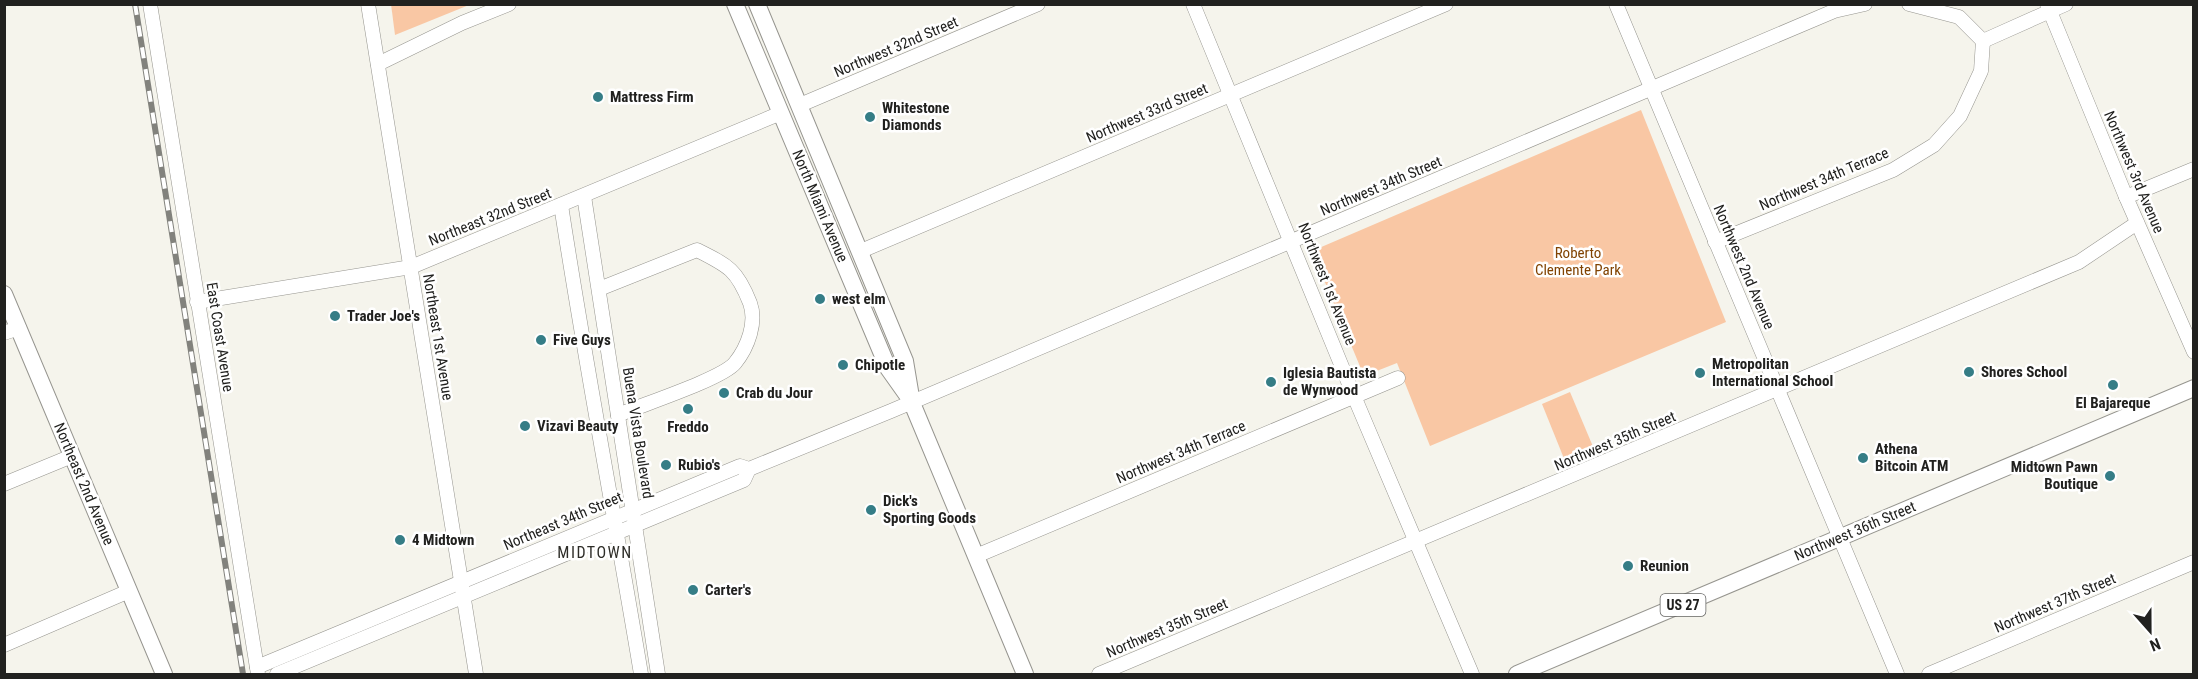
<svg xmlns="http://www.w3.org/2000/svg" width="2198" height="679" font-family="'Roboto Condensed',sans-serif">
  <rect width="100%" height="100%" fill="#f5f4ec"/>
  <!-- green -->
  <g fill="#f9c7a4">
    <polygon points="391,4 469,4 469,5 395,35"/>
    <polygon points="1641,110 1726,322 1430,446 1397,363 1364,376 1312,251"/>
    <polygon points="1570,392 1594,449 1565,461 1542,404"/>
  </g>
  <g fill="none" stroke-linecap="round" stroke-linejoin="round">
    <defs>
      <g id="minor">
        <polyline points="150,4 258,674"/>
        <polyline points="368,4 476,674"/>
        <polyline points="1193,4 1354,396 1472,674"/>
        <polyline points="1616,4 1897,674"/>
        <polyline points="1909,4 1959,17 1983,41"/>
        <polyline points="2047,4 2126,197 2194,352"/>
        <polyline points="1983,41 2066,4"/>
        <polyline points="378,64 462,23 509,4"/>
        <polyline points="800,105 1038,4"/>
        <polyline points="584,196 658,674"/>
        <polyline points="2126,197 2194,169"/>
        <path d="M561,205C585,362 615,518 641,674"/>
        <polyline points="1715,242 1893,170 1934,145 1960,116 1981,71 1983,41"/>
        <polyline points="861,251 1446,4"/>
        <path d="M599,289L697,250C729,266 737,270 750,303C757,322 748,347 735,363C722,379 641,405 618,415"/>
        <polyline points="197,302 411,267 781,113"/>
        <polyline points="4,333 19,328"/>
        <polyline points="4,484 72,456"/>
        <polyline points="976,556 1398,378"/>
        <polyline points="4,645 129,591"/>
        <polyline points="257,667 740,466 749,469 891,411 1834,11 1865,4"/>
        <polyline points="277,674 744,480 749,469"/>
        <polyline points="1099,674 2079,262 2137,223"/>
        <polyline points="1929,674 2194,562"/>
      </g>
      <g id="major">
        <polyline points="735,4 888,368 910,399"/>
        <polyline points="757,4 905,361 912,403 1025,674"/>
        <polyline points="4,294 164,674"/>
        <polyline points="1517,674 2194,388"/>
      </g>
    </defs>
    <!-- minor casing -->
    <use href="#minor" stroke="#96958f" stroke-width="15"/>
    <!-- major casing -->
    <use href="#major" stroke="#96958f" stroke-width="18"/>
    <!-- minor -->
    <use href="#minor" stroke="#fff" stroke-width="14"/>
    <!-- major -->
    <use href="#major" stroke="#fff" stroke-width="16"/>
    <defs>
      <polyline id="rail" points="135,4 243,674"/>
    </defs>
    <!-- rail casing -->
    <use href="#rail" stroke="#82827d" stroke-width="6"/>
    <!-- rail -->
    <use href="#rail" stroke="#fff" stroke-width="4" stroke-dasharray="11" stroke-linecap="butt"/>
  </g>
  <!-- markers -->
  <g fill="#357d86" stroke="#fff" stroke-width="2">
    <circle cx="598" cy="97" r="6"/>
    <circle cx="870" cy="117" r="6"/>
    <circle cx="820" cy="299" r="6"/>
    <circle cx="335" cy="316" r="6"/>
    <circle cx="541" cy="340" r="6"/>
    <circle cx="843" cy="365" r="6"/>
    <circle cx="1969" cy="372" r="6"/>
    <circle cx="1700" cy="373" r="6"/>
    <circle cx="1271" cy="382" r="6"/>
    <circle cx="2113" cy="385" r="6"/>
    <circle cx="724" cy="393" r="6"/>
    <circle cx="688" cy="409" r="6"/>
    <circle cx="525" cy="426" r="6"/>
    <circle cx="1863" cy="458" r="6"/>
    <circle cx="666" cy="465" r="6"/>
    <circle cx="2110" cy="476" r="6"/>
    <circle cx="871" cy="510" r="6"/>
    <circle cx="400" cy="540" r="6"/>
    <circle cx="1628" cy="566" r="6"/>
    <circle cx="693" cy="590" r="6"/>
  </g>
  <g text-anchor="middle" stroke-width="5" stroke-linejoin="round" paint-order="stroke">
    <!-- shield labels -->
    <rect fill="#fff" stroke="#646462" stroke-width="1.5" x="1660.5" y="594" width="45" height="22" rx="4.5"/>
    <g font-size="14" font-weight="bold" fill="#21211f">
      <text x="1683" y="610">US 27</text>
    </g>
    <!-- street labels -->
    <g font-size="15" fill="#21211f" stroke="#fff">
      <text transform="translate(896 47) rotate(-23)" y="5">Northwest 32nd Street</text>
      <text transform="translate(1147 113) rotate(-23)" y="5">Northwest 33rd Street</text>
      <text transform="translate(2134 172) rotate(67)" y="5">Northwest 3rd Avenue</text>
      <text transform="translate(1824 179) rotate(-23)" y="5">Northwest 34th Terrace</text>
      <text transform="translate(1381 186) rotate(-23)" y="5">Northwest 34th Street</text>
      <text transform="translate(820 206) rotate(67)" y="5">North Miami Avenue</text>
      <text transform="translate(490 217) rotate(-22)" y="5">Northeast 32nd Street</text>
      <text transform="translate(1744 267) rotate(67)" y="5">Northwest 2nd Avenue</text>
      <text transform="translate(1327 284) rotate(68)" y="5">Northwest 1st Avenue</text>
      <text transform="translate(220 337) rotate(81)" y="5">East Coast Avenue</text>
      <text transform="translate(438 337) rotate(81)" y="5">Northeast 1st Avenue</text>
      <text transform="translate(638 433) rotate(81)" y="5">Buena Vista Boulevard</text>
      <text transform="translate(1615 441) rotate(-23)" y="5">Northwest 35th Street</text>
      <text transform="translate(1181 452) rotate(-23)" y="5">Northwest 34th Terrace</text>
      <text transform="translate(84 484) rotate(67)" y="5">Northeast 2nd Avenue</text>
      <text transform="translate(563 521) rotate(-23)" y="5">Northeast 34th Street</text>
      <text transform="translate(1855 531) rotate(-23)" y="5">Northwest 36th Street</text>
      <text transform="translate(2055 603) rotate(-23)" y="5">Northwest 37th Street</text>
      <text transform="translate(1167 628) rotate(-23)" y="5">Northwest 35th Street</text>
    </g>
    <!-- poi labels -->
    <g font-size="15" font-weight="bold" fill="#21211f" stroke="#fff" text-anchor="start">
      <text x="610" y="102">Mattress Firm</text>
      <text x="882" y="113">Whitestone<tspan x="882" dy="17">Diamonds</tspan></text>
      <text x="832" y="304">west elm</text>
      <text x="347" y="321">Trader Joe's</text>
      <text x="553" y="345">Five Guys</text>
      <text x="1712" y="369">Metropolitan<tspan x="1712" dy="17">International School</tspan></text>
      <text x="855" y="370">Chipotle</text>
      <text x="1981" y="377">Shores School</text>
      <text x="1283" y="378">Iglesia Bautista<tspan x="1283" dy="17">de Wynwood</tspan></text>
      <text x="736" y="398">Crab du Jour</text>
      <text x="2113" y="408" text-anchor="middle">El Bajareque</text>
      <text x="537" y="431">Vizavi Beauty</text>
      <text x="688" y="432" text-anchor="middle">Freddo</text>
      <text x="1875" y="454">Athena<tspan x="1875" dy="17">Bitcoin ATM</tspan></text>
      <text x="678" y="470">Rubio's</text>
      <text x="2098" y="472" text-anchor="end">Midtown Pawn<tspan x="2098" dy="17">Boutique</tspan></text>
      <text x="883" y="506">Dick's<tspan x="883" dy="17">Sporting Goods</tspan></text>
      <text x="412" y="545">4 Midtown</text>
      <text x="1640" y="571">Reunion</text>
      <text x="705" y="595">Carter's</text>
    </g>
    <!-- park labels -->
    <g font-size="15" fill="#814302" stroke="#fff">
      <text x="1578" y="258">Roberto<tspan x="1578" dy="17">Clemente Park</tspan></text>
    </g>
    <!-- neighbourhood labels -->
    <g font-size="16" letter-spacing="1.5" fill="#2d2c27" stroke="#fff">
      <text x="595" y="558">MIDTOWN</text>
    </g>
  </g>
  <!-- border -->
  <rect width="2198" height="679" fill="none" stroke="#21211f" stroke-width="12"/>
  <!-- north arrow -->
  <g transform="translate(2150 631) rotate(159)" stroke="#ffffff" stroke-width="4.5" paint-order="stroke">
  <path d="M0-4.5L10 22L0 15L-10 22Z" fill="#21211f"/>
  <text y="-9" font-size="16" font-weight="bold" text-anchor="middle" fill="#21211f">N</text>
  </g>
</svg>
